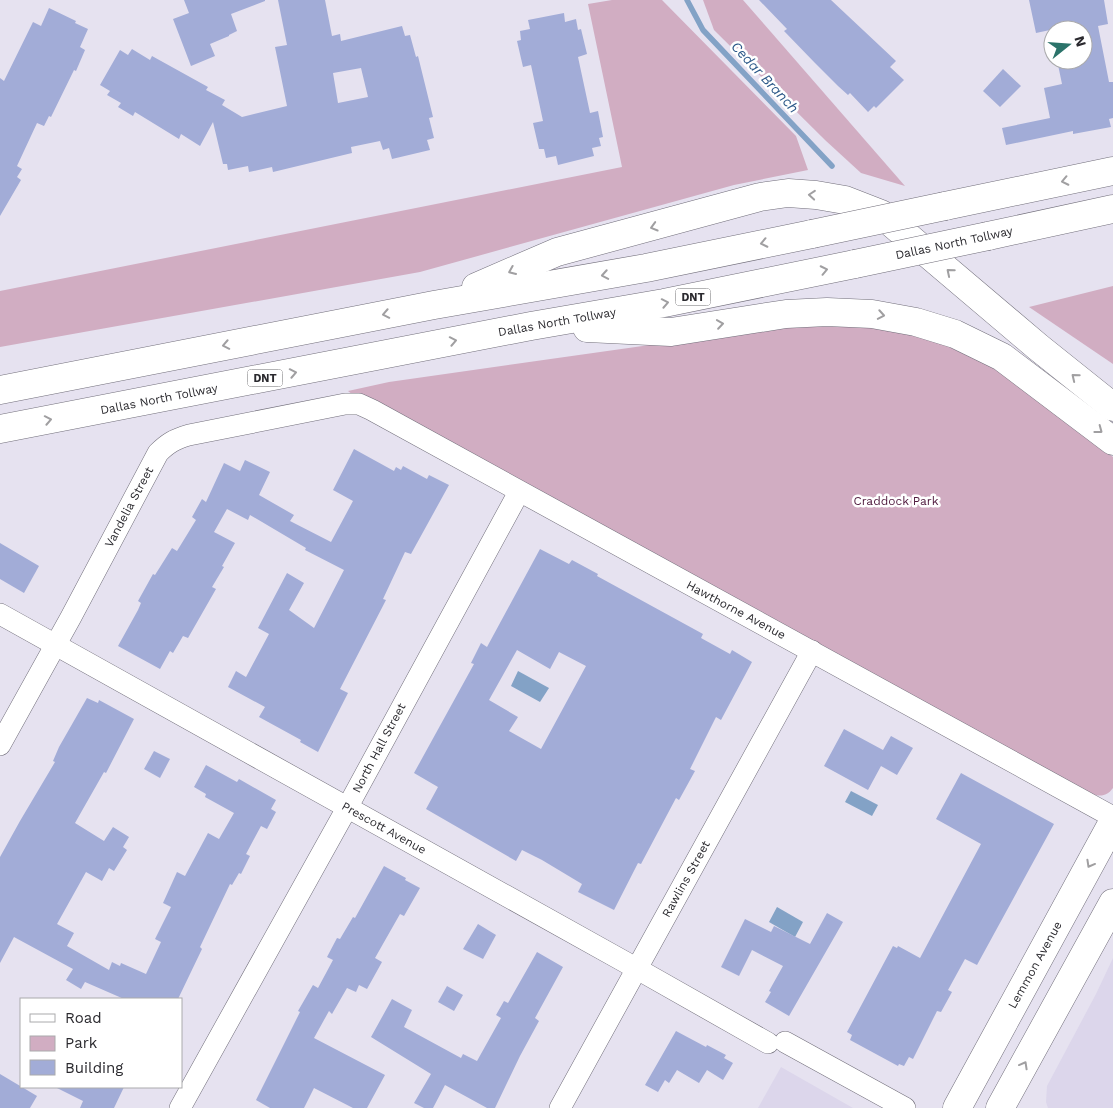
<svg xmlns="http://www.w3.org/2000/svg" width="1113" height="1108" font-family="'Work Sans',sans-serif">
  <rect width="100%" height="100%" fill="#e6e2f0"/>
  <!-- built -->
  <g fill="#dcd6eb">
    <polygon points="1113,958 1113,1108 1048,1108 1046,1102 1047,1086 1096,994"/>
    <polygon points="781,1067 853,1108 758,1108"/>
  </g>
  <!-- green -->
  <g fill="#d1adc2">
    <polygon points="612,0 662,0 796,136 808,170 734,185 420,272 0,347 0,291 622,167 588,4"/>
    <polygon points="703,0 743,0 905,186 861,173 825,140 714,30"/>
    <polygon points="1113,286 1113,364 1029,307"/>
    <path d="M831,322L921,334L994,367L1113,457V788C1107,796 1101,797 1092,794L353,395L348,391L389,382L671,342Z"/>
  </g>
  <!-- water -->
  <g fill="#83a2c6">
    <polygon points="518,671 549,688 540,702 511,686"/>
    <polygon points="851,791 878,805 872,816 845,802"/>
    <polygon points="777,907 803,922 795,937 769,922"/>
  </g>
  <g fill="none" stroke-linecap="round" stroke-linejoin="round">
    <!-- stream -->
    <polyline stroke="#83a2c6" stroke-width="5.5" points="687,0 703,30 832,166"/>
  </g>
  <!-- building -->
  <g fill="#a2acd7" fill-rule="evenodd">
    <polygon points="184,0 265,0 265,1 231,14 237,31 229,35 229,36 210,44 215,56 191,66 173,19 189,13"/>
    <path d="M278,0H325L332,36L340,34L341,41L402,26L405,36L410,35L416,57L418,56L433,117L429,118L434,138L427,140L430,150L392,159L389,148L383,150L380,141L351,147L352,153L273,172L272,167L249,172L248,166L228,170L227,164H223L213,122L200,146L181,134L179,139L135,112L133,116L118,107L121,103L107,95L110,91L100,85L120,50L128,55L132,49L150,60L152,56L208,87L206,90L225,100L222,105L242,117L287,106L275,47L287,45ZM361,68L368,97L338,103L333,73Z"/>
    <polygon points="759,0 831,0 896,61 890,67 904,80 876,108 874,106 868,112 850,93 848,95 838,86 815,63 784,31 787,29"/>
    <polygon points="1029,0 1104,0 1108,24 1098,26 1109,82 1113,82 1113,118 1109,119 1111,127 1073,134 1073,131 1006,145 1002,128 1050,118 1044,88 1062,84 1057,60 1083,60 1083,30 1050,30 1036,33"/>
    <polygon points="49,8 76,21 75,23 88,29 80,47 85,50 76,71 74,70 51,117 49,116 44,126 37,123 17,166 22,169 17,177 21,180 0,216 0,78 4,81 33,22 41,26"/>
    <polygon points="564,13 565,22 576,19 578,30 581,29 587,54 578,57 590,113 598,111 603,137 599,138 601,146 592,148 594,156 558,165 556,156 546,158 544,149 539,149 533,123 543,121 531,65 523,67 517,41 521,40 520,31 530,29 528,20"/>
    <polygon points="1003,69 1021,86 1000,107 983,91"/>
    <polygon points="354,449 394,471 396,467 401,470 403,466 427,479 429,475 449,485 411,554 405,552 383,599 386,600 340,689 348,693 318,752 300,742 301,740 259,717 265,707 228,687 236,671 246,677 269,634 258,628 287,573 304,583 289,610 314,628 344,570 305,550 306,548 250,515 248,520 227,509 214,532 235,543 222,566 224,567 212,587 216,589 188,638 183,636 173,653 170,651 160,669 118,646 138,610 141,603 138,601 153,574 155,575 172,548 177,551 196,520 192,517 202,499 206,502 224,463 240,471 245,460 270,472 259,495 294,515 290,521 331,542 353,501 333,490"/>
    <polygon points="0,543 39,566 24,593 0,579"/>
    <path d="M540,549L569,564L572,560L598,574L597,576L703,634L701,638L730,654L732,650L752,662L721,720L716,717L690,769L695,771L679,800L676,798L641,864L638,863L614,910L578,892L582,884L542,860L522,850L516,861L426,809L438,787L414,773L474,664L471,663L481,643L487,647ZM517,650L550,669L559,652L586,666L541,749L509,731L518,717L489,700Z"/>
    <polygon points="87,698 98,703 99,700 134,719 106,773 104,772 75,823 104,841 113,827 129,837 123,847 127,850 114,871 109,868 102,881 86,872 57,924 74,933 67,946 109,970 112,962 120,966 121,963 146,974 161,942 155,939 171,907 163,903 177,872 185,876 208,833 219,839 234,813 205,797 206,794 194,787 206,765 237,782 239,779 276,800 271,809 276,812 267,829 261,826 246,854 250,856 241,874 239,873 232,885 230,884 200,947 202,949 178,999 124,999 85,982 81,989 66,980 73,969 14,937 0,963 0,857 20,821 55,762 53,761 59,747"/>
    <polygon points="844,729 883,750 891,736 913,748 897,775 881,766 868,790 824,766"/>
    <polygon points="154,751 170,759 160,778 144,769"/>
    <polygon points="961,773 1054,824 977,965 965,959 948,990 952,992 941,1012 937,1011 913,1059 909,1057 904,1066 899,1064 898,1066 850,1040 852,1035 847,1032 893,946 897,948 898,946 920,958 981,844 936,819"/>
    <polygon points="384,866 406,878 405,880 420,888 404,916 400,914 375,958 382,962 367,989 359,985 356,992 347,988 332,1014 329,1011 314,1038 385,1075 367,1108 353,1108 314,1088 304,1108 270,1108 256,1100 300,1012 298,1011 313,985 318,988 333,960 327,957 337,938 340,939 353,917 355,918"/>
    <polygon points="827,913 843,922 789,1016 765,1002 771,992 769,991 783,966 752,950 739,976 721,967 745,919 771,932 774,926 810,944"/>
    <polygon points="478,924 496,935 483,959 463,949"/>
    <polygon points="537,952 563,967 535,1018 539,1021 520,1056 495,1108 487,1108 445,1085 433,1108 424,1108 414,1103 431,1074 371,1037 392,999 412,1010 404,1027 461,1058 463,1054 477,1061 501,1018 496,1015 504,1001 508,1003"/>
    <polygon points="447,986 463,995 454,1011 438,1002"/>
    <polygon points="676,1031 706,1047 707,1045 726,1055 724,1058 733,1063 723,1080 707,1070 699,1083 677,1070 669,1083 665,1080 658,1092 645,1085"/>
    <polygon points="0,1074 37,1096 30,1108 0,1108"/>
    <polygon points="55,1087 124,1087 114,1108 80,1108 83,1101"/>
  </g>
  <g fill="none" stroke-linecap="round" stroke-linejoin="round">
    <defs>
      <g id="minor">
        <polyline points="0,614 625,962 768,1043"/>
        <path d="M0,745L71,617L158,453C168,443 175,439 189,435L345,404H359L372,410L1113,817"/>
        <polyline points="785,1042 905,1108"/>
        <polyline points="180,1108 347,808 519,492"/>
        <polyline points="560,1108 812,651"/>
      </g>
      <g id="secondary">
        <polyline points="957,1108 1113,822"/>
        <polyline points="1000,1108 1113,903"/>
      </g>
      <g id="motorway">
        <polyline points="945,206 1113,171"/>
        <polyline points="988,236 1113,209"/>
        <polyline points="476,287 557,252 760,197 788,193 816,195 845,200 881,214 1038,347 1113,407"/>
        <polyline points="587,328 671,332 786,314 827,312 872,314 916,322 955,334 1002,357 1113,441"/>
        <polyline points="0,390 434,305 646,268 812,234"/>
        <polyline points="0,429 531,326 664,303 855,264"/>
      </g>
    </defs>
    <!-- minor casing -->
    <use href="#minor" stroke="#716e7a" stroke-width="22"/>
    <!-- secondary casing -->
    <use href="#secondary" stroke="#716e7a" stroke-width="29"/>
    <!-- motorway casing -->
    <use href="#motorway" stroke="#716e7a" stroke-width="29"/>
    <!-- minor -->
    <use href="#minor" stroke="#fff" stroke-width="21"/>
    <!-- secondary -->
    <use href="#secondary" stroke="#fff" stroke-width="28"/>
    <!-- motorway -->
    <use href="#motorway" stroke="#fff" stroke-width="28"/>
    <defs>
      <g id="motorway-bridge">
        <polyline points="812,234 945,206"/>
        <polyline points="855,264 988,236"/>
      </g>
    </defs>
    <!-- motorway-bridge casing -->
    <use href="#motorway-bridge" stroke="#716e7a" stroke-width="29" stroke-linecap="butt"/>
    <!-- motorway-bridge -->
    <use href="#motorway-bridge" stroke="#fff" stroke-width="28"/>
  </g>
  <!-- one-way arrows -->
  <defs><path id="oneway-chevron" d="M-2-3.5L2.5 0L-2 3.5" fill="none" stroke-width="1.6" stroke-linecap="round" stroke-linejoin="round" transform="scale(1.25)"/></defs>
  <g stroke="#a09fa1">
    <use href="#oneway-chevron" transform="translate(1065 181) rotate(168)"/>
    <use href="#oneway-chevron" transform="translate(812 195) rotate(-175)"/>
    <use href="#oneway-chevron" transform="translate(654 227) rotate(164)"/>
    <use href="#oneway-chevron" transform="translate(764 243) rotate(168)"/>
    <use href="#oneway-chevron" transform="translate(824 270) rotate(-12)"/>
    <use href="#oneway-chevron" transform="translate(512 271) rotate(157)"/>
    <use href="#oneway-chevron" transform="translate(950 272) rotate(-140)"/>
    <use href="#oneway-chevron" transform="translate(605 275) rotate(170)"/>
    <use href="#oneway-chevron" transform="translate(665 303) rotate(-11)"/>
    <use href="#oneway-chevron" transform="translate(386 314) rotate(169)"/>
    <use href="#oneway-chevron" transform="translate(881 315) rotate(10)"/>
    <use href="#oneway-chevron" transform="translate(720 324) rotate(-8)"/>
    <use href="#oneway-chevron" transform="translate(453 341) rotate(-11)"/>
    <use href="#oneway-chevron" transform="translate(226 345) rotate(169)"/>
    <use href="#oneway-chevron" transform="translate(293 373) rotate(-11)"/>
    <use href="#oneway-chevron" transform="translate(1075 377) rotate(-141)"/>
    <use href="#oneway-chevron" transform="translate(48 420) rotate(-11)"/>
    <use href="#oneway-chevron" transform="translate(1099 430) rotate(37)"/>
    <use href="#oneway-chevron" transform="translate(1090 864) rotate(119)"/>
    <use href="#oneway-chevron" transform="translate(1024 1065) rotate(-61)"/>
  </g>
  <g text-anchor="middle" stroke-width="5" stroke-linejoin="round" paint-order="stroke">
    <!-- shield labels -->
    <g fill="#fff" stroke="#6b6a6d" stroke-width="1">
      <rect x="675.5" y="288.5" width="35" height="17" rx="4"/>
      <rect x="247.5" y="369.5" width="35" height="17" rx="4"/>
    </g>
    <g font-size="11" font-weight="bold" fill="#2b2a2f">
      <text x="693" y="301">DNT</text>
      <text x="265" y="382">DNT</text>
    </g>
    <!-- street labels -->
    <g font-size="12" fill="#2b2a2f" stroke="#fff">
      <text transform="translate(954 243) rotate(-12)" y="4">Dallas North Tollway</text>
      <text transform="translate(557 322) rotate(-10)" y="4">Dallas North Tollway</text>
      <text transform="translate(159 399) rotate(-11)" y="4">Dallas North Tollway</text>
      <text transform="translate(129 507) rotate(-62)" y="4">Vandelia Street</text>
      <text transform="translate(736 610) rotate(28)" y="4">Hawthorne Avenue</text>
      <text transform="translate(379 748) rotate(-62)" y="4">North Hall Street</text>
      <text transform="translate(384 828) rotate(29)" y="4">Prescott Avenue</text>
      <text transform="translate(686 879) rotate(-61)" y="4">Rawlins Street</text>
      <text transform="translate(1035 965) rotate(-61)" y="4">Lemmon Avenue</text>
    </g>
    <!-- park labels -->
    <g font-size="12" fill="#4f1a3e" stroke="#fff">
      <text x="896" y="505">Craddock Park</text>
    </g>
    <!-- water labels -->
    <g font-size="14" font-style="italic" fill="#2d5989" stroke="#fff">
      <text transform="translate(765 77) rotate(47)" y="5">Cedar Branch</text>
    </g>
  </g>
  <!-- legend -->
  <rect x="20" y="998" width="162" height="90" fill="#ffffff" stroke="#aaaaac"/>
  <rect x="30" y="1014" width="25" height="8" fill="#ffffff" stroke="#aaaaac"/>
  <text x="65" y="1023" font-size="15" fill="#2b2a2f">Road</text>
  <rect x="30" y="1036" width="25" height="15" fill="#d1adc2" stroke="#aaaaac"/>
  <text x="65" y="1048" font-size="15" fill="#2b2a2f">Park</text>
  <rect x="30" y="1060" width="25" height="15" fill="#a2acd7" stroke="#aaaaac"/>
  <text x="65" y="1073" font-size="15" fill="#2b2a2f">Building</text>
  <!-- north arrow -->
  <g transform="translate(1068 45) rotate(73)"><circle r="24" fill="#ffffff" stroke="#aaaaac"/>
  <path d="M0-4L9 19L0 12L-9 19Z" fill="#2b736a"/>
  <text y="-8" font-size="14" font-weight="bold" text-anchor="middle" fill="#2b2a2f">N</text>
  </g>
</svg>
